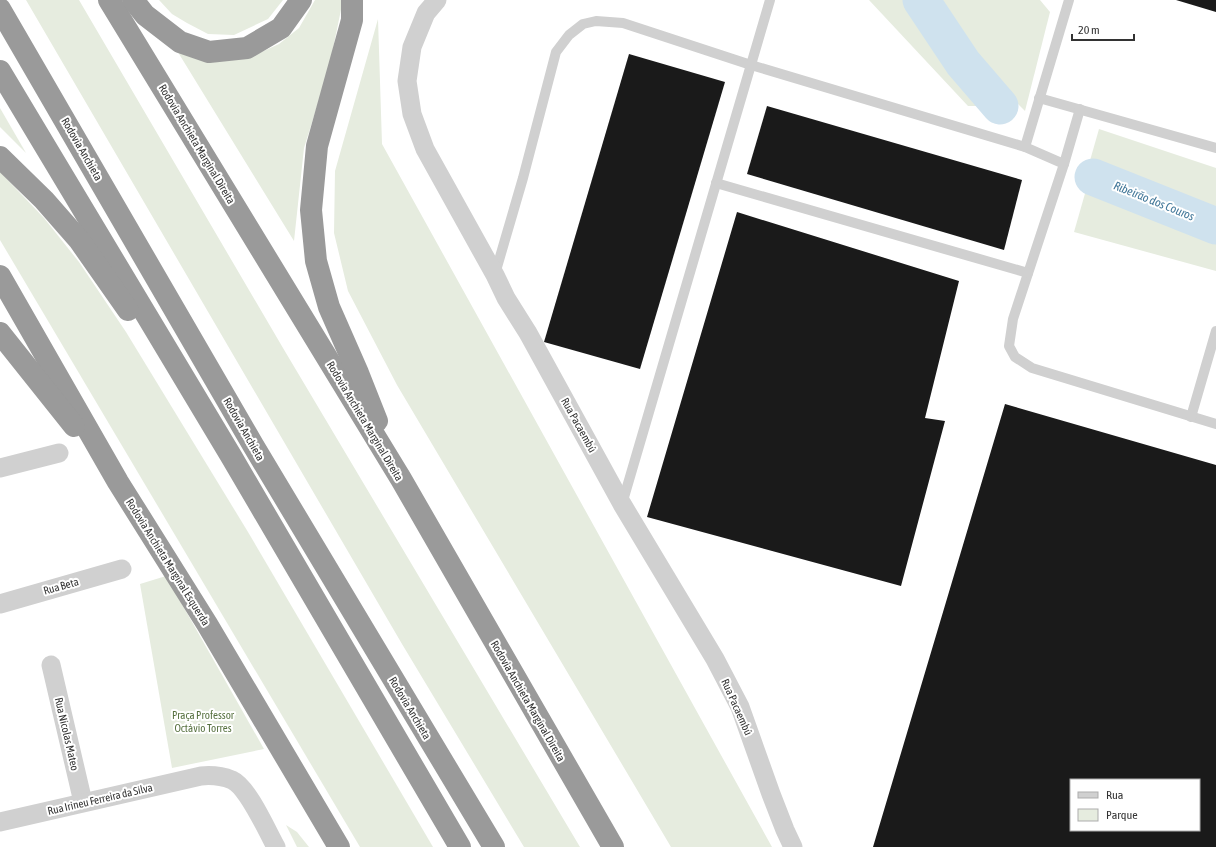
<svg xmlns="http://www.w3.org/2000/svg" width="1216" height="847" font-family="'Asap Condensed',sans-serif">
  <rect width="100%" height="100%" fill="#fff"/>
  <!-- green -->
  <g fill="#e6ecdf">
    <polygon points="26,0 79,0 283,348 580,847 524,847 402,644"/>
    <polygon points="159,0 283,0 268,19 234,35 208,34 187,23 172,14"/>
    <polygon points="315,0 343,0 329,68 304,148 294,241 176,49 257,54 279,44 299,28"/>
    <polygon points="869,0 912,0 956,65 991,106 968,106"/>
    <polygon points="931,0 1040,0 1050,12 1025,111 968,54"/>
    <polygon points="378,19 382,144 772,847 671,847 397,385 348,291 334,233 335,171"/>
    <polygon points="0,108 26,153 0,127"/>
    <polygon points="1099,129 1216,168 1216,215 1089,164"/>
    <polygon points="0,172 44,218 79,262 126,332 248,532 433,847 360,847 0,240"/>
    <polygon points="1088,183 1216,235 1216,271 1074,232"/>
    <polygon points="166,576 264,749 172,768 140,584"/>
    <polygon points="286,825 297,832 309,847 297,847"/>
  </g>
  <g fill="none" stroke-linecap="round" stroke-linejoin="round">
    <!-- river -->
    <g stroke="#cfe2ee" stroke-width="37">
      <polyline points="921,0 963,63 1000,106"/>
      <polyline points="1093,177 1216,226"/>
    </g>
  </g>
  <!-- building -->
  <g fill="#1a1a1a" fill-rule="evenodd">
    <polygon points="1176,0 1216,0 1216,12"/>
    <polygon points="629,54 725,82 640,369 544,342"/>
    <polygon points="767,106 1022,180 1004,250 747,174"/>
    <polygon points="737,212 959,281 925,418 945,421 901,586 647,517"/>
    <path d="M1005,404L1216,465V847H873ZM1071,780H1199V830H1071Z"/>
  </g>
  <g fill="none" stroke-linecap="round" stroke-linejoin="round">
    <!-- lane -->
    <g stroke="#d0d0d0" stroke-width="10">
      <polyline points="1039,98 1216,148"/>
      <polyline points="1025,147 1069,0"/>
      <polyline points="1064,164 1013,319 1009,346 1015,357 1032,368 1216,424"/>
      <polyline points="716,183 1028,273"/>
      <polyline points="495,274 523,178 556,52 569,35 583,24 596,21 623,23 751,65 1025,147 1064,164 1080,109"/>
      <polyline points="1191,417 1216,331"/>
      <polyline points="622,504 770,0"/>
    </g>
    <!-- street -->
    <g stroke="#d0d0d0" stroke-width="19">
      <polyline points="437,0 426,13 412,47 407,81 412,114 425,149 495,275 506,298 528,333 622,504 715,659 740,707 771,794 785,830 793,847"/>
      <polyline points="0,468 59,453"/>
      <polyline points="0,604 122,569"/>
      <polyline points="51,665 83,802"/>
      <path d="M0,822L201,776C211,775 222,776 232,780C248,787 267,831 276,847"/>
    </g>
    <!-- highway -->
    <g stroke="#9a9a9a" stroke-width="22">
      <polyline points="109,0 401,479 613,847"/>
      <polyline points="133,0 145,15 180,42 209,52 247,48 281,28 301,0"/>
      <polyline points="352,0 352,20 317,146 311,210 316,261 329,307 358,373 377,421"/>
      <polyline points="0,9 253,445 494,847"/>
      <polyline points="0,71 231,456 460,847"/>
      <polyline points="0,157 44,200 79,240 128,310"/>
      <polyline points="0,276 118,482 207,624 339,847"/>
      <polyline points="0,333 74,426"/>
    </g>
  </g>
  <g text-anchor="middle" stroke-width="4" stroke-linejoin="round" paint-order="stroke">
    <!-- street labels -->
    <g font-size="11" fill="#333" stroke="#fff">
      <text transform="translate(197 144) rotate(59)" y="4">Rodovia Anchieta Marginal Direita</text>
      <text transform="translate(82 149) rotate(60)" y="4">Rodovia Anchieta</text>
      <text transform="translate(365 421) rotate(59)" y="4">Rodovia Anchieta Marginal Direita</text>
      <text transform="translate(579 425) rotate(61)" y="4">Rua Pacaembú</text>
      <text transform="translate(244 429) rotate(60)" y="4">Rodovia Anchieta</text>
      <text transform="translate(168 562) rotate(58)" y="4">Rodovia Anchieta Marginal Esquerda</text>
      <text transform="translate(61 586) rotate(-16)" y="4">Rua Beta</text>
      <text transform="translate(528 701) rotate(60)" y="4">Rodovia Anchieta Marginal Direita</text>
      <text transform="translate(737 707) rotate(66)" y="4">Rua Pacaembú</text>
      <text transform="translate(410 708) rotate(59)" y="4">Rodovia Anchieta</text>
      <text transform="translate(67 734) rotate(77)" y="4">Rua Nicolas Mateo</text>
      <text transform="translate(100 799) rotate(-13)" y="4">Rua Irineu Ferreira da Silva</text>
    </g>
    <!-- park labels -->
    <g font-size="11" fill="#56703f" stroke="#fff">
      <text x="203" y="719">Praça Professor<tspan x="203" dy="13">Octávio Torres</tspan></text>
    </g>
    <!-- water labels -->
    <g font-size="12" font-style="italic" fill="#3f7597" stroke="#fff">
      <text transform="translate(1154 201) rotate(22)" y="4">Ribeirão dos Couros</text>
    </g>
  </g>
  <!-- legend -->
  <rect x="1070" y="779" width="130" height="52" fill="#ffffff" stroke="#adadad"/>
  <rect x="1078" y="792" width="20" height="6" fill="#d0d0d0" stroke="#adadad"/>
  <text x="1106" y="799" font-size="12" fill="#333333">Rua</text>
  <rect x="1078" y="809" width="20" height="12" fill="#e6ecdf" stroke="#adadad"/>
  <text x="1106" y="819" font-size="12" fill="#333333">Parque</text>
  <!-- scale -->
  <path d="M1072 34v6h62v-6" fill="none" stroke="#333333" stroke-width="2"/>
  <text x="1078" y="34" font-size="12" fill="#333333" stroke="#ffffff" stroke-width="3" paint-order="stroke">20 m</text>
</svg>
